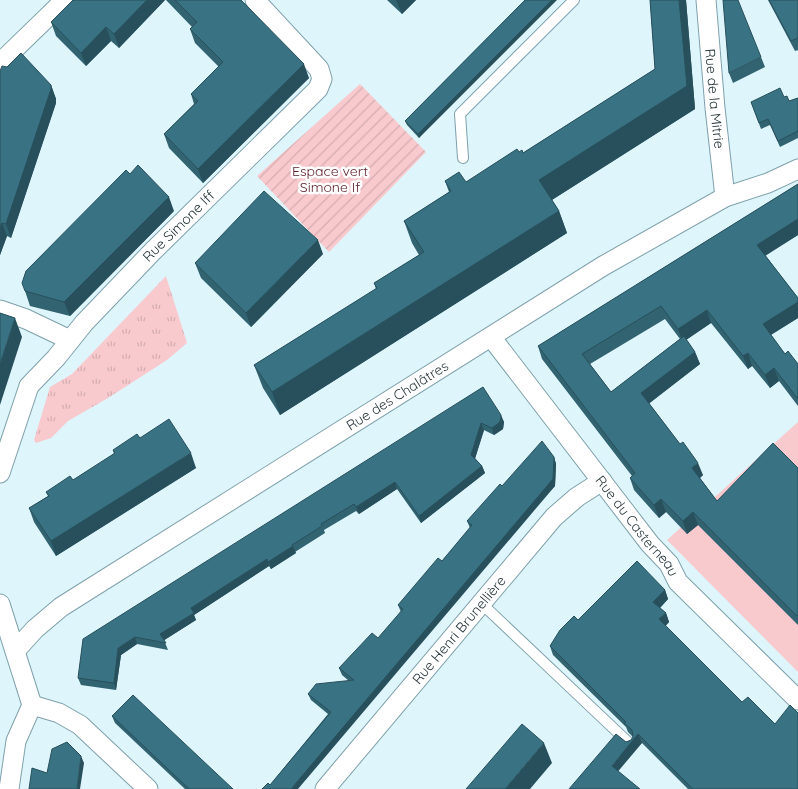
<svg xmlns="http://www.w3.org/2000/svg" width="798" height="789" font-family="Quicksand,sans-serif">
  <defs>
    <pattern id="grass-tufts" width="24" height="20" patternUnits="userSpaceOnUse" patternTransform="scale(1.25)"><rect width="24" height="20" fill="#f8c9cd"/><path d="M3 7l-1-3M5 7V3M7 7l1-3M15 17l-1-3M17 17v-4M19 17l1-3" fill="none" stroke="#d5adb1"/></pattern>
    <pattern id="garden-furrows" width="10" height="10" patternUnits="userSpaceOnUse" patternTransform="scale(1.25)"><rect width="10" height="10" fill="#f8c9cd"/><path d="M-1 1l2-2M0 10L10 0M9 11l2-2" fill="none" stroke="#d5adb1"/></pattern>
  </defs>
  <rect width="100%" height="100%" fill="#dff5fc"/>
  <!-- grass -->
  <polygon fill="url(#grass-tufts)" points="166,276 187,343 167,360 108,398 68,421 51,438 36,443 34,440 50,387 72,374"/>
  <!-- park -->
  <polygon fill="#f8c9cd" points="798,422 798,672 667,540"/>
  <!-- garden -->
  <polygon fill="url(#garden-furrows)" points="360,84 426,152 329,252 257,176"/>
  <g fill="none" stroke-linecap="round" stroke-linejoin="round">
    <defs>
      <g id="lane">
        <polyline points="463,158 460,114 574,0"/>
        <polyline points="481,603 630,744"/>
      </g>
      <g id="street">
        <path id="s1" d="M706,0L715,108L725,197"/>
        <polyline points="0,63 65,0"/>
        <polyline points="0,310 26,319 70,340"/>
        <path id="s2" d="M491,337L650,544L669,564L678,582L798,700"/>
        <path id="s3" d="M0,473L29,386L56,358L84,323L153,251L318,89L322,79L319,69L255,0"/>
        <polyline points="0,604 32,705"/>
        <path id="s4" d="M15,651L35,629L61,607L603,266L725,197L768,183L798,169"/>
        <polyline points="32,705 59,713 80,725 148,789"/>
        <polyline points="9,789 16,741 32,705"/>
        <path id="s5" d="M325,789L554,517L577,497L602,481"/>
      </g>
    </defs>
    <!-- lane casing -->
    <use href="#lane" stroke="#7ea1ab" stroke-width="12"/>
    <!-- street casing -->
    <use href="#street" stroke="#7ea1ab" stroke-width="21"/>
    <!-- lane -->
    <use href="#lane" stroke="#fff" stroke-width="10"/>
    <!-- street -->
    <use href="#street" stroke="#fff" stroke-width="19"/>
  </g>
  <!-- wall -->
  <g fill="#316371" fill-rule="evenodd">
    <polygon points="165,0 119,48 111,41 86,66 56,36 51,22"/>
    <polygon points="166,0 241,0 309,78 203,183 169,148 164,134 194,104 191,94 219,67 195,43 190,29 192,27"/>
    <polygon points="387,0 416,0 402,14"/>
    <polygon points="525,0 419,138 407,125 405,121"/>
    <polygon points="650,0 686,0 695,109 552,200 559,211 567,233 280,415 263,388 254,365 376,289 374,283 419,255 412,243 404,221 449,192 445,181 466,182 523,153 655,69"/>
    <polygon points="768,0 798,0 798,50 795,51"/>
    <polygon points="761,57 765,67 733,83 729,73"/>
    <polygon points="0,71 51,85 56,99 56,103 11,238 7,236 0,255"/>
    <polygon points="784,97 789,101 798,98 798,138 780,147 770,125 761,129 751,102"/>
    <path d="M798,184V235L765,255L798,298V318L771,335L785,354L798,364V406L779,381L770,388L752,366L748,369L711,323L686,340L695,352L700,364L649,403L703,475L700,478L717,501L798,468V625L698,525L687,534L666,512L659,518L634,490L630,478L632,476L542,359L538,346ZM665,319L680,339L611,392L590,364Z"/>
    <polygon points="174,211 70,316 30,306 25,291"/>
    <polygon points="323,254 251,327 201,278 195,263"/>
    <polygon points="483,387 504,422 503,429 494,435 484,430 475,458 482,466 485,473 421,523 397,489 359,514 356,511 324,530 325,533 295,552 296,553 271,569 269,566 194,615 196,620 164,640 168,650 137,644 121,655 116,690 81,685 78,678"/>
    <polygon points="140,438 196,468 56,556 34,522 29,508 48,496 46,492 73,480 114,454 113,450"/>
    <polygon points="554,457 556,464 555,486 270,785 328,714 311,700 308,694 349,681 342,675 339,668 378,638 401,612 398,605 442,561 470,528 467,521 502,486"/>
    <polygon points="665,590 668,599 660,608 666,613 669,622 665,626 798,789 688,789 642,743 569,789 626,742 631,740 633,737 628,732 626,727 553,655 550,646 578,620"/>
    <polygon points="112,716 233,789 185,789 115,723"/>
  </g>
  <!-- shaded-wall -->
  <g fill="#28505c">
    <polygon points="147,0 165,0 119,48 114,34"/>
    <polygon points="396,0 416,0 402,14"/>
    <polygon points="552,0 557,0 419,138 418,134"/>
    <polygon points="679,0 686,0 695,109 547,203 539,180 687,86"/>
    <polygon points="106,27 111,41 86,66 81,53"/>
    <polygon points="304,64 309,78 203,183 198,169"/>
    <polygon points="51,85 56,99 56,103 11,238 6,224"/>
    <polygon points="169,197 174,211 70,316 64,302"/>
    <polygon points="559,211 567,233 280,415 272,392"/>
    <polygon points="798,219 798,235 762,258 757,245"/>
    <polygon points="2,223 7,236 0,255 0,228"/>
    <polygon points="318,240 323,254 251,327 246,313"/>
    <polygon points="798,302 798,318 767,337 763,324"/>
    <polygon points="707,310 711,323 683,342 678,329"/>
    <polygon points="15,318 22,337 0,405 0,364"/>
    <polygon points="695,352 700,364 646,406 641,393"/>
    <polygon points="748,353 752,366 748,369 743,356"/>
    <polygon points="774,368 779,381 770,388 765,375"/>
    <polygon points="501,415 504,422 503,429 494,435 492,428"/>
    <polygon points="481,423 484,430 474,462 471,455"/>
    <polygon points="191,453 196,468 56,556 51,541"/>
    <polygon points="554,457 556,464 555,486 298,789 291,789"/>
    <polygon points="698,463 703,475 697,480 692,468"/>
    <polygon points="482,466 485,473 421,523 419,516"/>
    <polygon points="395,482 397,489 359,514 356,507"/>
    <polygon points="661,499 666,512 659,518 654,505"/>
    <polygon points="693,512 698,525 687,534 683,521"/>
    <polygon points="293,546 296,553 271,569 268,562"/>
    <polygon points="267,559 269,566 194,615 196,620 163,641 160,634 191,608"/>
    <polygon points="665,590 668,599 657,611 653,602"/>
    <polygon points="666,613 669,622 663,629 659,619"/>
    <polygon points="135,637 137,644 121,655 116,690 114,683 118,648"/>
    <polygon points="638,734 642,743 615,775 612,766"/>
    <polygon points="544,743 552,763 530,789 505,789"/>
    <polygon points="81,756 84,763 80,789 77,789"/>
  </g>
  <!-- building -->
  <g fill="#397383" stroke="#28505c">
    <polygon points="73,0 147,0 114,34 106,27 81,53 51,22"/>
    <polygon points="175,0 241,0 304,64 198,169 164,134 198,101 191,94 223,62 190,29 197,22"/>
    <polygon points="525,0 552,0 418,134 405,121"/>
    <polygon points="650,0 679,0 687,86 539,180 559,211 272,392 254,365 377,288 374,283 424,252 404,221 451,191 445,181 459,172 466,182 517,149 519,152 522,150 523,153 655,69"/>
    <polygon points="723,0 738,0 761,57 729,73"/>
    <polygon points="769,0 798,0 798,38 791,41"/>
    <polygon points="21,53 51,85 51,89 6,224 2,223 0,228 0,71 2,66 7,67"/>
    <polygon points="780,88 784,97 787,96 789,101 798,98 798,131 778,141 768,119 759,123 751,102"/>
    <polygon points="138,165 169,197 64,302 25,291 22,283 26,271 126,170 130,174"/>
    <polygon points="798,184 798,219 757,245 798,298 798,302 763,324 785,354 788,351 798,364 798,399 774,368 765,375 748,353 743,356 707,310 678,329 661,306 582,354 611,392 684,336 695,352 641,393 680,444 683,442 698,463 692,468 717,501 773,443 798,468 798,615 797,616 693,512 683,521 661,499 654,505 630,478 635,473 538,346"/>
    <polygon points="264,191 318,240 246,313 195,263"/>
    <polygon points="0,313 15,318 0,364"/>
    <polygon points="483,387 501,415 500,422 492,428 481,423 471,455 482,466 419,516 395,482 356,507 354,504 321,524 322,526 292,545 293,546 268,562 267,559 191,608 194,613 160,634 166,643 135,637 118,648 114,683 78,678 83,639"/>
    <polygon points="169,419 191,453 51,541 29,508 49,496 46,492 70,476 73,480 115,453 113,450 137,434 140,438"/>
    <polygon points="542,441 554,457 553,479 291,789 262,789 268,783 270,785 331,712 308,694 316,684 354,680 339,668 372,633 378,638 403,609 398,605 438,558 442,561 472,525 467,521 500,484 502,486"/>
    <polygon points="637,561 665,590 653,602 666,613 659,619 742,702 748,697 775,724 790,705 798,713 798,789 693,789 638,734 612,766 640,789 569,789 616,734 626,742 631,740 633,737 632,730 624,723 626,722 550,646 560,630 574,616 578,620"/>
    <polygon points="133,695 233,789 189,789 112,716"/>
    <polygon points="522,724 544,743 505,789 466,789"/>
    <polygon points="67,742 81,756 77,789 29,789 32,768 47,773 52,749"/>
  </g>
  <g text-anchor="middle" stroke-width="5" stroke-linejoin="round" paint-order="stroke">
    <!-- street labels -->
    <g font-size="14" fill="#28373b" stroke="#fefefe">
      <text dy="5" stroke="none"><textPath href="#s1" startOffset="99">Rue de la Mitrie</textPath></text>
      <text dy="5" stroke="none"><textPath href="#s3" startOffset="311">Rue Simone Iff</textPath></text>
      <text dy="5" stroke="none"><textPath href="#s4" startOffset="461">Rue des Chalâtres</textPath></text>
      <text dy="5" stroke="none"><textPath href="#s2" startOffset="239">Rue du Casterneau</textPath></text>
      <text dy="5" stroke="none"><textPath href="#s5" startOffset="208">Rue Henri Brunellière</textPath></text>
    </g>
    <!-- park labels -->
    <g font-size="14" fill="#5a1927" stroke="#fefefe">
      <text x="330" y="176">Espace vert<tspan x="330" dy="16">Simone If</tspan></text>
    </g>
  </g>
</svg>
